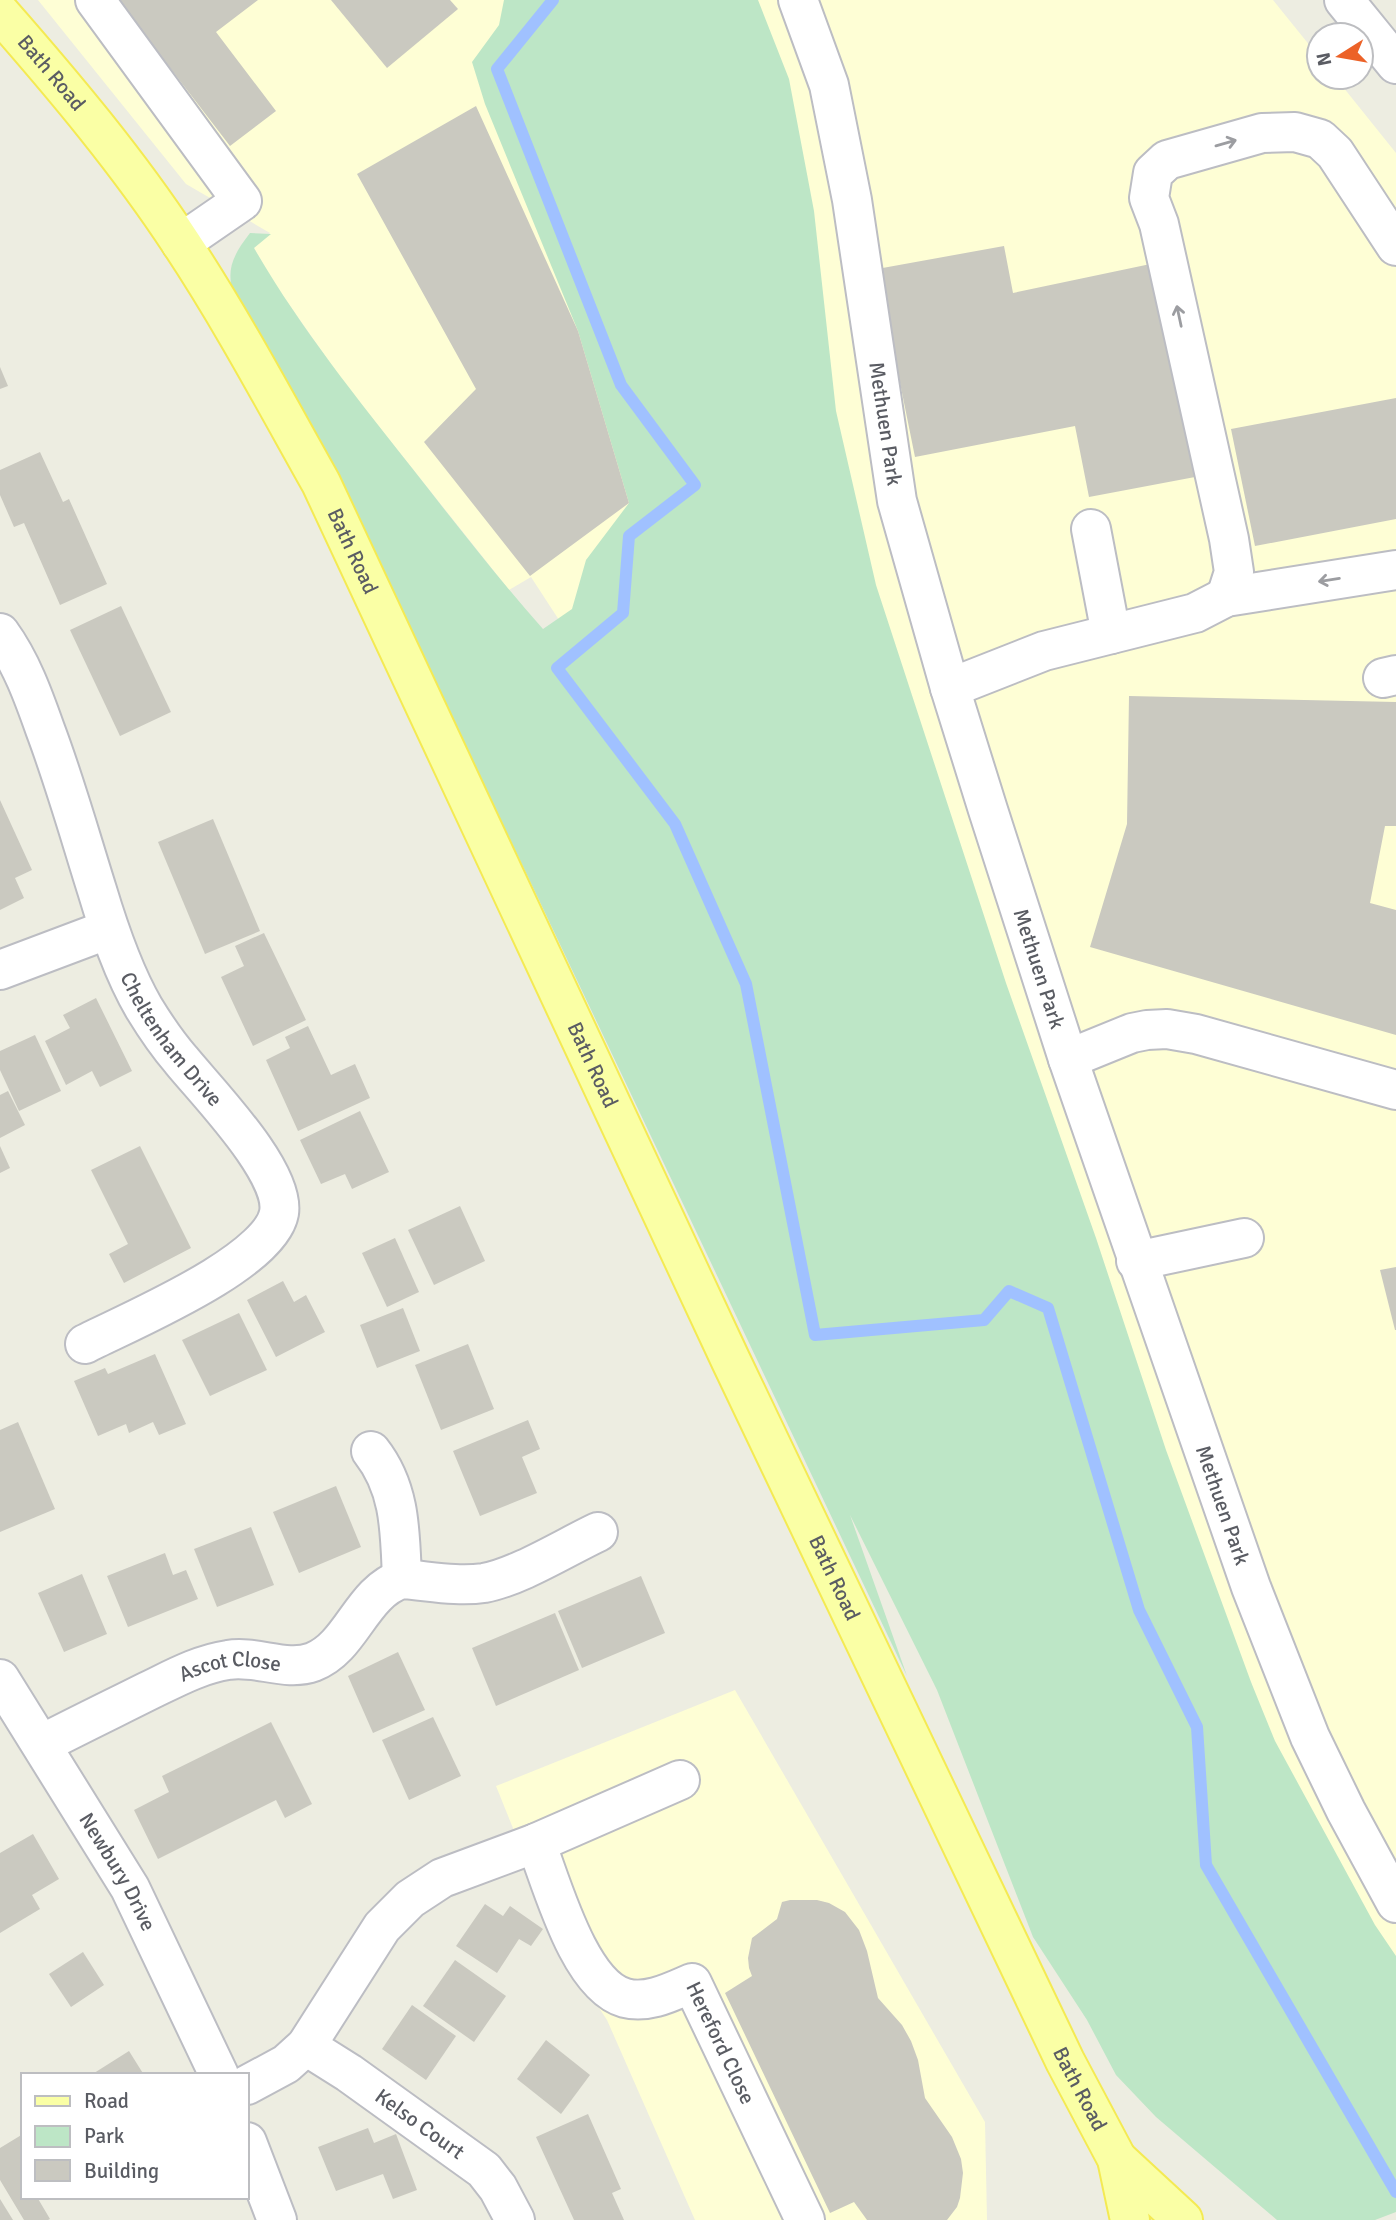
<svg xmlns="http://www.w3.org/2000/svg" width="1396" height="2220" font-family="Signika,sans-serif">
  <rect width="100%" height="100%" fill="#edede1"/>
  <!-- commercial -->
  <g fill="#fefed5">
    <polygon points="38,0 1273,0 1319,57 1319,77 1335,77 1396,153 1396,2151 1251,1682 531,577 509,590 342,380 274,283 254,248 270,233 186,184"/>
    <polygon points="735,1690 985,2122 987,2220 695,2220 607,2020 564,1955 496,1786"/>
  </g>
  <!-- green -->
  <path fill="#bde6c6" d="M504,0H758L789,79L814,211L836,411L876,585L1006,983L1096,1238L1166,1450L1251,1682L1275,1741L1375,1925L1396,1956V2212L1375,2220H1277L1156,2117L1116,2075L1087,2020L1033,1937L937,1690L850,1515L907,1676L538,898L359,524L239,313C227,277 225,265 250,233L271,234L254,248C299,326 356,397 412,468C455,523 497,577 543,629L572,609L586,560L629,503L578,331L485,104L472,62L499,25Z"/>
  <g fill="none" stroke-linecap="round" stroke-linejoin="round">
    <!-- stream -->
    <polyline stroke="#a0c1ff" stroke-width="12" points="553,0 497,69 621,385 695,485 629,536 623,613 557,668 675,824 746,984 815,1335 984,1320 1009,1291 1048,1308 1139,1610 1197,1727 1206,1865 1396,2192"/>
  </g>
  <!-- building -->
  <g fill="#cac9c0">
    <polygon points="118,0 258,0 216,32 276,111 230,146"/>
    <polygon points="331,0 450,0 458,9 387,68"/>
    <polygon points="476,106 578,331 629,503 530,576 424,442 476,389 357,174"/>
    <polygon points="1004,246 1013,293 1160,262 1195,477 1089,497 1075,426 915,457 877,269"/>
    <polygon points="0,367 8,386 0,389"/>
    <polygon points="1396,398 1396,519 1255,546 1231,429"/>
    <polygon points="40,452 63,502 69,499 107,584 60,605 24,523 14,527 0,495 0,470"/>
    <polygon points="121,606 171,712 120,736 70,630"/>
    <polygon points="1129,696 1396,702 1396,826 1385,826 1370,903 1396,910 1396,1035 1090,947 1127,824"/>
    <polygon points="0,800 32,870 15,878 24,898 0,910"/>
    <polygon points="213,819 260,931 205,954 158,842"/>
    <polygon points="264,933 306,1020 253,1046 221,977 244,966 235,946"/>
    <polygon points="96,998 132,1071 100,1087 92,1071 66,1085 45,1041 70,1028 63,1015"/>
    <polygon points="308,1026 331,1075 355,1064 370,1098 298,1131 266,1060 290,1048 285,1037"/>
    <polygon points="35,1035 61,1091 19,1111 0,1070 0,1051"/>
    <polygon points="8,1091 25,1125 0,1138 0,1095"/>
    <polygon points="360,1111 389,1172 352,1189 345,1174 321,1184 300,1140"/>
    <polygon points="0,1146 10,1168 0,1173"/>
    <polygon points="140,1146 191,1248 124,1283 109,1254 128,1244 91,1170"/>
    <polygon points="460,1206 485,1261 434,1285 408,1230"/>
    <polygon points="395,1238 419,1292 387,1307 362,1253"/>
    <polygon points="1396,1267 1396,1330 1395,1330 1380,1270"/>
    <polygon points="283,1281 294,1302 306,1295 325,1332 276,1357 247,1300"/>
    <polygon points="403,1308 420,1351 377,1368 360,1325"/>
    <polygon points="239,1313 267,1370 210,1396 182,1340"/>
    <polygon points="468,1344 494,1409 441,1430 415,1365"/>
    <polygon points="155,1354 186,1424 159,1435 153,1422 129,1433 126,1424 98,1436 74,1381 105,1368 108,1374"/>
    <polygon points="528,1420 540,1449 522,1457 537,1493 480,1516 453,1451"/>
    <polygon points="18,1422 55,1509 0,1532 0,1430"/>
    <polygon points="336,1486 361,1547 299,1573 273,1512"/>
    <polygon points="251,1527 274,1585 217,1607 194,1549"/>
    <polygon points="165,1553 173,1575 186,1570 198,1599 128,1627 107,1576"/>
    <polygon points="82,1574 107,1634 64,1652 38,1593"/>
    <polygon points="641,1576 665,1633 582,1668 558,1611"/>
    <polygon points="555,1613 579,1670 496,1706 472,1648"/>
    <polygon points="398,1652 425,1710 373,1733 348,1676"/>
    <polygon points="433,1717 461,1776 409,1800 382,1740"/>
    <polygon points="271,1722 312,1804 285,1818 276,1800 158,1859 134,1810 169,1792 162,1776"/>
    <polygon points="33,1834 59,1879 32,1895 40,1909 0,1933 0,1853"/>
    <polygon points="790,1900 817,1900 829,1903 845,1912 859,1930 867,1951 878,1998 902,2025 911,2041 918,2060 925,2098 952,2137 961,2159 963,2173 960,2198 957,2207 947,2220 867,2220 854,2202 830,2213 725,1993 752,1976 749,1968 748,1958 752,1938 777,1919 782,1902"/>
    <polygon points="485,1904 503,1916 510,1906 543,1929 531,1946 519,1939 497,1973 456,1946"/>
    <polygon points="83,1952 104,1985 71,2007 49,1974"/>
    <polygon points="455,1960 506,1996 474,2042 423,2006"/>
    <polygon points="412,2005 456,2036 426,2080 382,2049"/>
    <polygon points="546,2040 590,2075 561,2114 517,2079"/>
    <polygon points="129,2051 144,2075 91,2075"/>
    <polygon points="588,2114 621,2189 612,2193 624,2220 574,2220 536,2137"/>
    <polygon points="368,2128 374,2143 396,2134 417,2190 393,2199 383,2174 336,2191 318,2147"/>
    <polygon points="23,2134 23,2197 37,2197 50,2219 48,2220 24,2220 0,2180 0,2148"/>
    <polygon points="0,2199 13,2220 0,2220"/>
  </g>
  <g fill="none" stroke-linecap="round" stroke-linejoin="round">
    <defs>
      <g id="minor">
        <polyline points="95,0 242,201 181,243"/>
        <path id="s1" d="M798,0L829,85L852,200L897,501L950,688L988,810L1068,1059L1251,1587L1310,1737L1346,1811L1396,1903"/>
        <polyline points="1344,0 1396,64"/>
        <polyline points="1091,529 1111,634"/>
        <polyline points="1226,597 1234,572 1229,539 1159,224 1149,198 1153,173 1167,160 1262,133 1295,132 1320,139 1335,153 1396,246"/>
        <path id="s2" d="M0,633C21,662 33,695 45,729C65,782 80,836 97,890C109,930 123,972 144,1008C155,1026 167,1044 181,1060C206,1091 286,1172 279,1213C270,1263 128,1322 85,1344"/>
        <polyline points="1383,678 1396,675"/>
        <polyline points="950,688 1044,651 1195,613 1226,597 1396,570"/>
        <polyline points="0,970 109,929"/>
        <polyline points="1068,1059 1132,1033 1147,1030 1167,1029 1196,1034 1396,1090"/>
        <polyline points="1136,1261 1244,1238"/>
        <path d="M371,1451C401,1489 400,1533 402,1579"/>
        <path id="s3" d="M0,1679L130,1888L219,2075"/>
        <path id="s4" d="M42,1744C77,1726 112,1709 148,1691C173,1679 200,1664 228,1660C256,1655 286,1672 313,1662C352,1647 361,1592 402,1579C429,1581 457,1587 484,1583C518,1577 566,1547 598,1532"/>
        <path id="s5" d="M536,1843C552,1884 579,1985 625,1998C648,2004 671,1992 692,1983L805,2220"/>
        <path id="s6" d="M306,2046L349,2073L484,2170L498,2188L515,2220"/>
        <polyline points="247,2085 286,2064 306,2046 382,1927 410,1899 442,1878 536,1843 680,1780"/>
        <polyline points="247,2142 277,2220"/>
      </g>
      <g id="major">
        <path id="s7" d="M0,13C64,86 128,162 181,243C232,320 276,403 321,483L731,1361L1065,2061L1117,2159L1130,2220"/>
        <polyline points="1117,2159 1183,2220"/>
      </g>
    </defs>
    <!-- minor casing -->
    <use href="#minor" stroke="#bcbdc3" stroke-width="42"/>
    <!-- major casing -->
    <use href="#major" stroke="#f4ea53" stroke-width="42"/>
    <!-- minor -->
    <use href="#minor" stroke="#fff" stroke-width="38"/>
    <!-- major -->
    <use href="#major" stroke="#faffa5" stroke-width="38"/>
  </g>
  <!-- one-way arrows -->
  <defs><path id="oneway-shaft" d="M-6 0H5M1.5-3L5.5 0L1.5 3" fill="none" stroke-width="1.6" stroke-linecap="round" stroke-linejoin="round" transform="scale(1.75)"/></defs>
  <g stroke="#9c9da1">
    <use href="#oneway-shaft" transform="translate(1226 143) rotate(-16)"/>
    <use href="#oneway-shaft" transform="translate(1179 316) rotate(-102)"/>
    <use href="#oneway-shaft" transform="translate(1329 580) rotate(171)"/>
  </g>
  <g text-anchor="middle" stroke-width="6" stroke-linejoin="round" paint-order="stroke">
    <!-- street labels -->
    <g font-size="21" fill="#5a5c63" stroke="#fff">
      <text dy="7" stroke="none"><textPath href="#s7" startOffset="79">Bath Road</textPath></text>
      <text dy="7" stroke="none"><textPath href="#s1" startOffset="434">Methuen Park</textPath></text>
      <text dy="7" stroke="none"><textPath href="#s7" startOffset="646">Bath Road</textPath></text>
      <text dy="7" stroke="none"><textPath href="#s1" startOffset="1001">Methuen Park</textPath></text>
      <text dy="7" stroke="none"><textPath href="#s2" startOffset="444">Cheltenham Drive</textPath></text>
      <text dy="7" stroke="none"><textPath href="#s7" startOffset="1213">Bath Road</textPath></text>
      <text dy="7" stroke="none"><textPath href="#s1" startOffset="1568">Methuen Park</textPath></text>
      <text dy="7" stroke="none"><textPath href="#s7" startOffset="1780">Bath Road</textPath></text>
      <text dy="7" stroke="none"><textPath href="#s4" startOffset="206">Ascot Close</textPath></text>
      <text dy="7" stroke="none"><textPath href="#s3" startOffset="226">Newbury Drive</textPath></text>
      <text dy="7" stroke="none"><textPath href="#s5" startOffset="320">Hereford Close</textPath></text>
      <text dy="7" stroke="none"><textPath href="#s7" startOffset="2347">Bath Road</textPath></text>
      <text dy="7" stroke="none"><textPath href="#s6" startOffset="138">Kelso Court</textPath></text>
    </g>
  </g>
  <!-- legend -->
  <rect x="21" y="2073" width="228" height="126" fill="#ffffff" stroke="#bdbec1" stroke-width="2"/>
  <rect x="35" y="2096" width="35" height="10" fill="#faffa5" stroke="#bdbec1" stroke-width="2"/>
  <text x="84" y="2108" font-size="21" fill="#5a5c63">Road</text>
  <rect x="35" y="2126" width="35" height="21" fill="#bde6c6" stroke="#bdbec1" stroke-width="2"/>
  <text x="84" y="2143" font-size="21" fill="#5a5c63">Park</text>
  <rect x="35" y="2160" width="35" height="21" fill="#cac9c0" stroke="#bdbec1" stroke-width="2"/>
  <text x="84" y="2178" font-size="21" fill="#5a5c63">Building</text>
  <!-- north arrow -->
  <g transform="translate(1340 56) rotate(259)"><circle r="33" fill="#ffffff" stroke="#bdbec1" stroke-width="2"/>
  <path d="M0-5L12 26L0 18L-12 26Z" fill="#ec6228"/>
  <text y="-10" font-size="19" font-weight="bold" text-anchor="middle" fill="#5a5c63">N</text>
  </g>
</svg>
